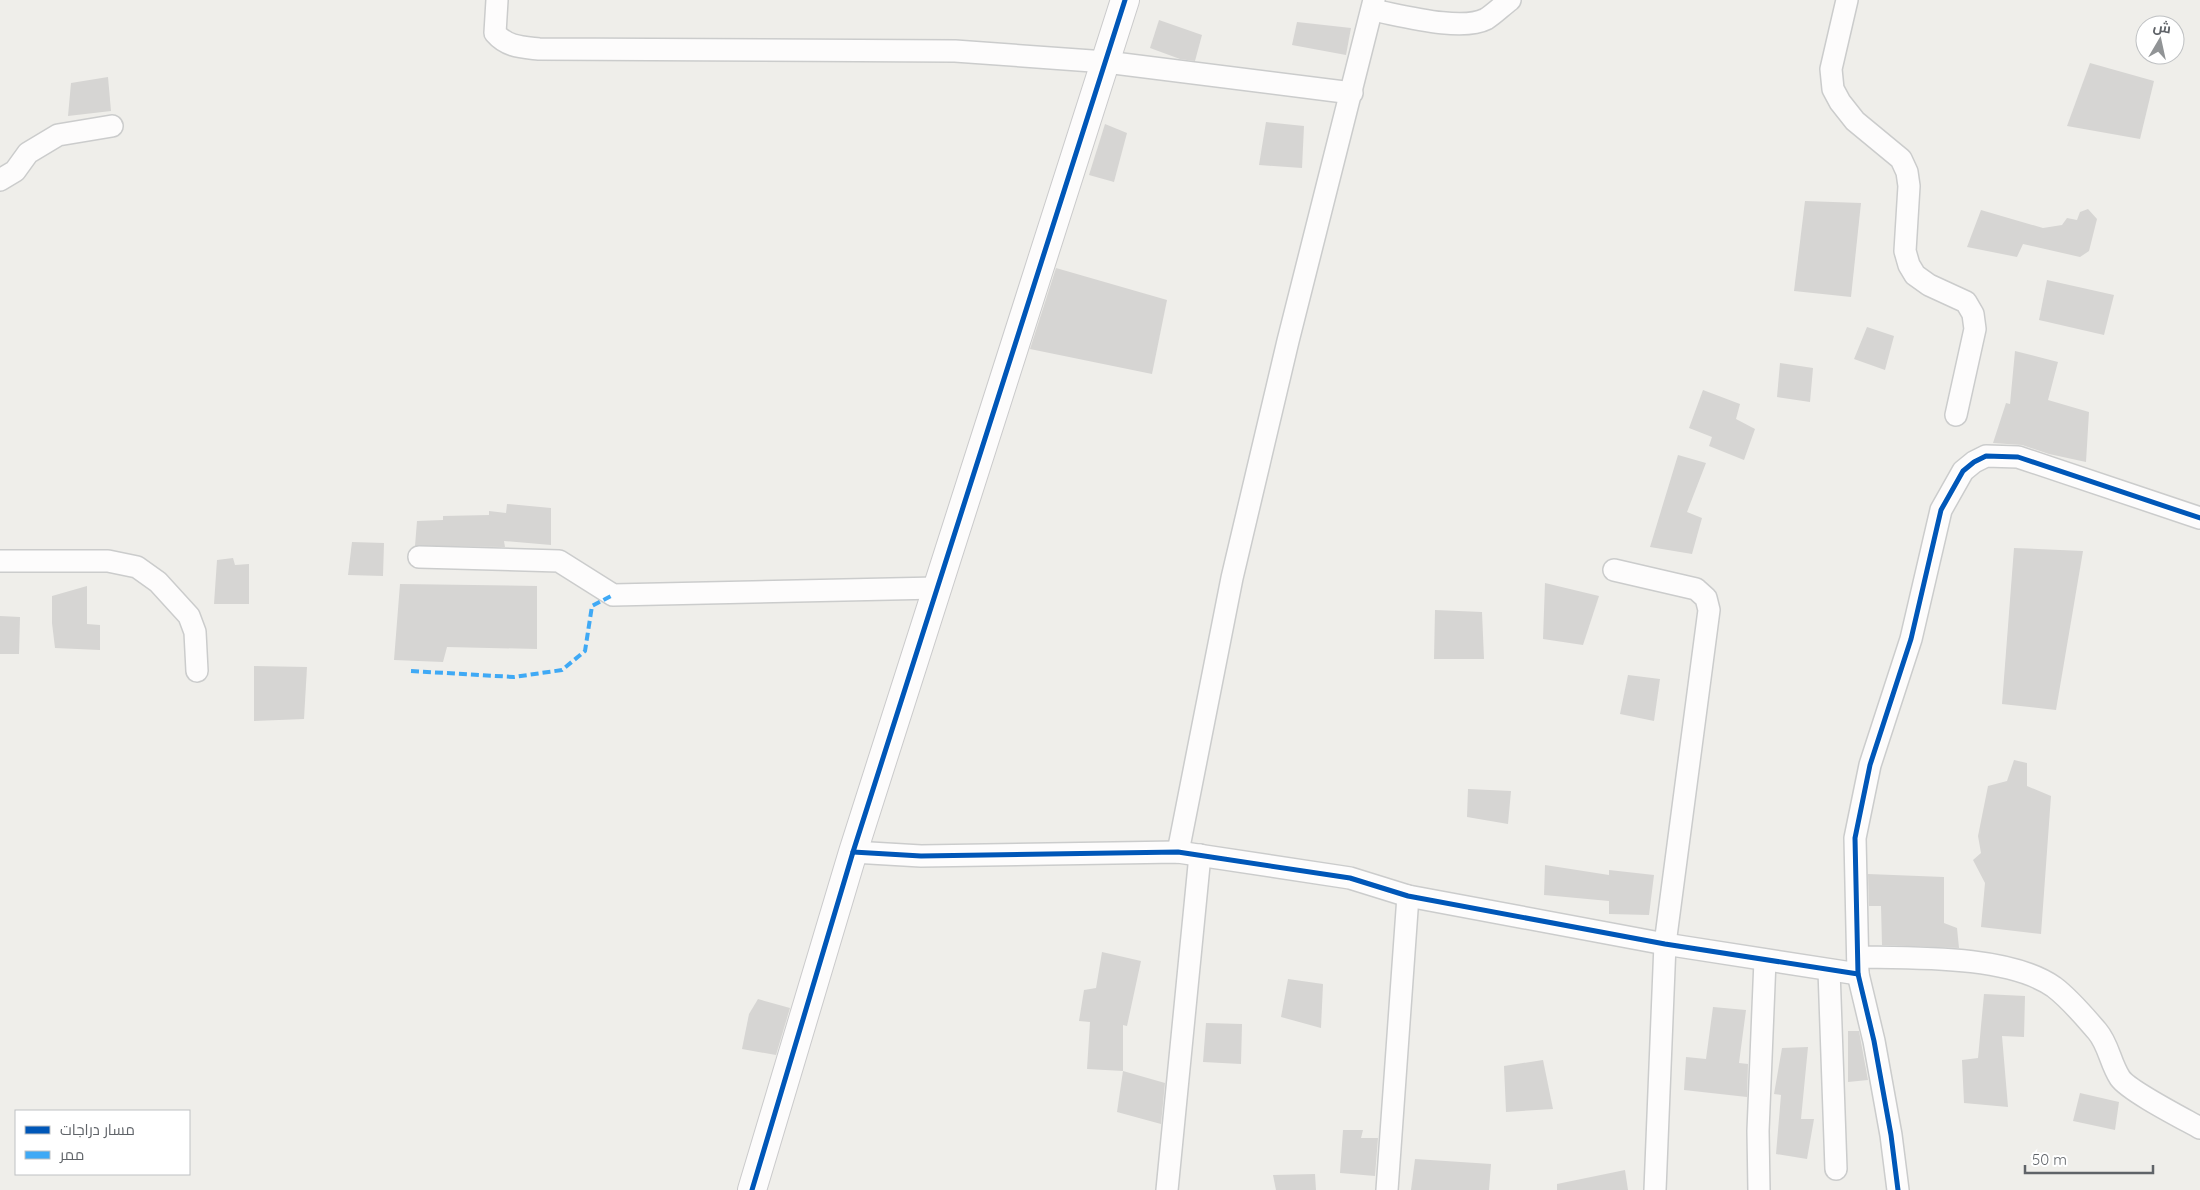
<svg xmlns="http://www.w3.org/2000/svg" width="2200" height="1190" font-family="Quicksand,Cairo,sans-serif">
  <rect width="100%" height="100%" fill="#efeeea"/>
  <!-- building -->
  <g fill="#d6d5d3">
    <polygon points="1159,20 1202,35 1195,61 1180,59 1150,48"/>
    <polygon points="1297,22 1351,28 1346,55 1292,45"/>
    <polygon points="2090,63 2154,81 2140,139 2067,126"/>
    <polygon points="108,77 111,111 68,116 71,83"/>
    <polygon points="1266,122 1304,126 1302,168 1259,165"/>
    <polygon points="1105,124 1127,133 1114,182 1089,175"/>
    <polygon points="1805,201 1861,203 1851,297 1794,291"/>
    <polygon points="2088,209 2097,219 2089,251 2080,257 2023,244 2017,257 1967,247 1981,210 2043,228 2062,225 2067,218 2077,220 2080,212"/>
    <polygon points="1056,268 1167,300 1152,374 1030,349"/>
    <polygon points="2047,280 2114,295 2104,335 2039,320"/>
    <polygon points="1867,327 1894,336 1885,370 1854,359"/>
    <polygon points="2015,351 2058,362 2048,400 2089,412 2086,462 2049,454 2022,445 1993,443 2006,403 2010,404"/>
    <polygon points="1780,363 1813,368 1810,402 1777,397"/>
    <polygon points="1703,390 1740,404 1736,419 1755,429 1744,460 1709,446 1712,437 1689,428"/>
    <polygon points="1678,455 1706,463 1687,512 1702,518 1692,554 1650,547"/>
    <polygon points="507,504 551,508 551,545 504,541 505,547 415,546 417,521 443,520 443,516 489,515 489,511 506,513"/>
    <polygon points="352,542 384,543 383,576 348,575"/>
    <polygon points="2014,548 2083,551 2056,710 2002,704"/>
    <polygon points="233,558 235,565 249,564 249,604 214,604 217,560"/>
    <polygon points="1545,583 1599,596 1583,645 1543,639"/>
    <polygon points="400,584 537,586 537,649 447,647 443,662 394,660"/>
    <polygon points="87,586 87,624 100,625 100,650 55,648 52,623 52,596"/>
    <polygon points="1435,610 1482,612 1484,659 1434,659"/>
    <polygon points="0,616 20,617 19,654 0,654"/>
    <polygon points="254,666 307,667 304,719 254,721"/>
    <polygon points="1628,675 1660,679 1654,721 1620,714"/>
    <polygon points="2014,760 2027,763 2027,786 2051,796 2041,934 1981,927 1985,883 1973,860 1981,853 1978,836 1988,786 2007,781"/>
    <polygon points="1468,789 1511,791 1508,824 1467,817"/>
    <polygon points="1545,865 1609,875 1609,870 1654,875 1649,915 1609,914 1609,901 1544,895"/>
    <polygon points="1868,874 1944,877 1944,923 1957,928 1959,948 1882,945 1881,906 1869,906"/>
    <polygon points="1102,952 1141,961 1127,1026 1123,1025 1123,1071 1087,1069 1090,1022 1079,1021 1084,990 1096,988"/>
    <polygon points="1288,979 1323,984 1321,1028 1281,1017"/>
    <polygon points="1984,994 2025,996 2024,1037 2002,1036 2008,1107 1964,1103 1962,1060 1978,1058"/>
    <polygon points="758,999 790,1008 776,1055 742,1049 749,1014"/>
    <polygon points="1713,1007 1746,1010 1739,1063 1748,1064 1747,1097 1684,1090 1686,1057 1706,1059"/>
    <polygon points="1206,1023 1242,1024 1241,1064 1203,1062"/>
    <polygon points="1848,1031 1859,1031 1868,1080 1848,1082"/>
    <polygon points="1808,1047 1801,1119 1814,1119 1807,1159 1776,1154 1781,1095 1774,1094 1782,1048"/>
    <polygon points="1543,1060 1553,1109 1506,1112 1504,1066"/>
    <polygon points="1123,1071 1165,1083 1161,1124 1117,1112"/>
    <polygon points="2080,1093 2119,1102 2115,1130 2073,1121"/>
    <polygon points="1343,1130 1363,1130 1361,1138 1378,1138 1375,1176 1340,1173"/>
    <polygon points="1415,1159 1491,1164 1489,1190 1411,1190"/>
    <polygon points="1625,1170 1628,1190 1557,1190 1557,1184"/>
    <polygon points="1315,1174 1316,1190 1276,1190 1273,1175"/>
  </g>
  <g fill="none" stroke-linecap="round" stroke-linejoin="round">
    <defs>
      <g id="street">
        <path d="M497,0L495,33C507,47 521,47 539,49L955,51L1106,62L1352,93"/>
        <polyline points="1847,0 1831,69 1833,89 1840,102 1855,121 1901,159 1907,172 1909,186 1905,251 1909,265 1915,275 1929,285 1966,302 1973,314 1975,329 1956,415"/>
        <path d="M1372,10C1400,15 1461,32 1486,19C1494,14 1502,6 1510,0"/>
        <polyline points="0,180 15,171 28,153 58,135 112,126"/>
        <polyline points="419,557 559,561 613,595 937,588"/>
        <polyline points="0,561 108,561 137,567 158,582 189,616 195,632 197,671"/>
        <polyline points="1614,570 1696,589 1706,598 1709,610 1665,944 1655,1190"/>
        <polyline points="853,852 921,856 1178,852 1350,878 1408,896 1665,944 1858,974"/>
        <polyline points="1178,852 1232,578 1288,341 1374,0"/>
        <path d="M1858,957C1913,958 2009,955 2054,987C2070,999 2084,1016 2097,1031C2109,1045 2110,1063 2120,1078C2129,1091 2184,1119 2200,1128"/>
        <polyline points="1829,970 1836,1169"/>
        <polyline points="1167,1190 1200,855"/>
        <polyline points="1387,1190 1408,896"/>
        <polyline points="1759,1190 1758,1131 1765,960"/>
        <polyline points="1898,1190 1891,1135 1874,1041 1858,974 1855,838 1870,765 1911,639 1941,510 1963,471 1974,462 1986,456 2018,457 2200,518"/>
      </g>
      <polyline id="secondary" points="752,1190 853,852 1125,0"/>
    </defs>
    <!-- street casing -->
    <use href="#street" stroke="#cbcccc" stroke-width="24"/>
    <!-- secondary casing -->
    <use href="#secondary" stroke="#cacacb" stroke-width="30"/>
    <!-- street -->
    <use href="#street" stroke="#fdfcfc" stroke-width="21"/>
    <!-- secondary -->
    <use href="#secondary" stroke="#fdfcfc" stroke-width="28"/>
    <!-- quiet -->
    <polyline stroke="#3fa9f5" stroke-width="4" stroke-dasharray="8 4" stroke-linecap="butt" points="411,671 514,677 562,670 585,651 592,606 613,595"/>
    <defs>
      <g id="cycleway">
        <polyline points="853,852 921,856 1178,852 1350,878 1408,896 1665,944 1858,974"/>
        <polyline points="752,1190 853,852 1125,0"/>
        <polyline points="1898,1190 1891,1135 1874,1041 1858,974 1855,838 1870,765 1911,639 1941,510 1963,471 1974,462 1986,456 2018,457 2200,518"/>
      </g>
    </defs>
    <!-- cycleway casing -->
    <use href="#cycleway" stroke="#fff" stroke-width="8"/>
    <!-- cycleway -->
    <use href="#cycleway" stroke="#0057b8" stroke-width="5"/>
  </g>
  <!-- legend -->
  <rect x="15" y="1110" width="175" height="65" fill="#ffffff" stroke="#bfc1c3"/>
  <rect x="25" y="1126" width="25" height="8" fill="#0057b8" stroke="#bfc1c3"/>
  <text x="60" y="1135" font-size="15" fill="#5f6368">مسار دراجات</text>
  <rect x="25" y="1151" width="25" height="8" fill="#3fa9f5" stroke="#bfc1c3"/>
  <text x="60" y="1160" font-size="15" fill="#5f6368">ممر</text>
  <!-- north arrow -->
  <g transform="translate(2160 40) rotate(9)"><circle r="24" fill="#ffffff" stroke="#bfc1c3"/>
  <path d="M0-4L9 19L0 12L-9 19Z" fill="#919496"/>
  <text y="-8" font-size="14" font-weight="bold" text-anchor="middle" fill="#5f6368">ش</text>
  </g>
  <!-- scale -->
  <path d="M2025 1165v8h128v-8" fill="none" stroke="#5f6368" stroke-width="2.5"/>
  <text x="2032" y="1165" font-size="15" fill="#5f6368" stroke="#ffffff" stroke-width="4" paint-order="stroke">50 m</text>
</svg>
